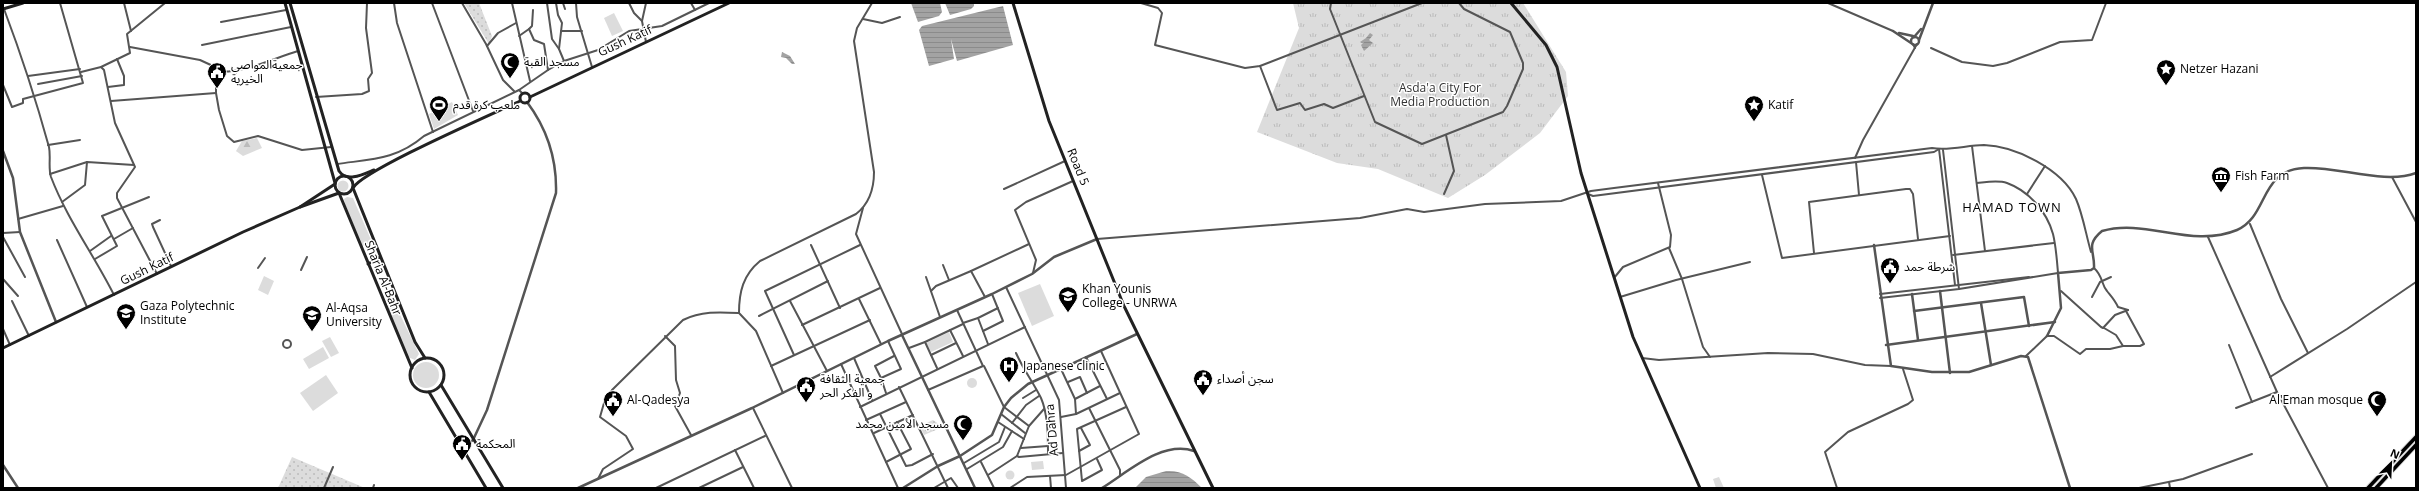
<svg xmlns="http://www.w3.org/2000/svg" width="2419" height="491" font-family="'Open Sans','Noto Sans Arabic',sans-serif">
  <defs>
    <pattern id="grass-dots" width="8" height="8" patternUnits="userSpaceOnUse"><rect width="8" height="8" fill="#dcdcdc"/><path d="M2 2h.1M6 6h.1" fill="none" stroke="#bbb" stroke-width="1.8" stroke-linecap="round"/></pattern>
    <pattern id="forest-firs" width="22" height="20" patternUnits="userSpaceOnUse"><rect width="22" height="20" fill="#dcdcdc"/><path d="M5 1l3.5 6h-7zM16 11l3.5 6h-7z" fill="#bbb"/></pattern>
    <pattern id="park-tufts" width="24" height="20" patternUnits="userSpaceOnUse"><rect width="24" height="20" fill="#dcdcdc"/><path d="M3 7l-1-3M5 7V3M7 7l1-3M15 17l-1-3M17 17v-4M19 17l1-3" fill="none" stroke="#bbb"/></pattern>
    <pattern id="water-rules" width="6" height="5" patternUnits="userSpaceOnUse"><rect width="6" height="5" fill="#a3a3a3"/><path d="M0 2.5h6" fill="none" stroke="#8b8b8b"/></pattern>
  </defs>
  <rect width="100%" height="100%" fill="#fff"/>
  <!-- grass -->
  <g fill="url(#grass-dots)">
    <polygon points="464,3 479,3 492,36 489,44"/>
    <polygon points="933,420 943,427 924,435 920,426"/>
    <polygon points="292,457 365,488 278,488"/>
  </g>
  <!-- forest -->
  <polygon fill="url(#forest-firs)" points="257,138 262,148 243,156 236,151 242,141"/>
  <!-- park -->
  <polygon fill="url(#park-tufts)" points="1293,3 1523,3 1566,72 1568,96 1540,133 1485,175 1448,198 1378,169 1337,163 1257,132 1299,28"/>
  <!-- garden -->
  <g fill="#dcdcdc">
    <polygon points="614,13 623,31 612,36 604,18"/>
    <polygon points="452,102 458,115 434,129 429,114"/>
    <circle cx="343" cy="186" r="5.5"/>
    <polygon points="347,197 353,198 372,242 362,246 345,204 344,199"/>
    <polygon points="264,276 274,281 268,295 258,290"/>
    <polygon points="1040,284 1054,316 1032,326 1018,293"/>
    <polygon points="394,302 419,354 415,360 408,357 387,307 389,303"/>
    <polygon points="949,332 953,342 931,352 926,343"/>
    <polygon points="330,337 339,353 331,357 322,341"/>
    <polygon points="323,347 329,358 309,369 303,359"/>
    <circle cx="426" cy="375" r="13"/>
    <polygon points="326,375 338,393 313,411 300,393"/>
    <circle cx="972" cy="383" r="5"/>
    <polygon points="1043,461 1044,469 1032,470 1031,462"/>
    <circle cx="1010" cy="475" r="4.5"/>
    <polygon points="1719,477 1724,488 1716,488 1713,479"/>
  </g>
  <!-- water -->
  <g fill="url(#water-rules)">
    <polygon points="911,3 940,3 942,12 939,16 918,22"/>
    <polygon points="945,3 974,3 974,6 971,9 950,15"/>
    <polygon points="1003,6 1013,45 957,61 951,39 954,59 929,66 919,30 922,26"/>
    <polygon points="1370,33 1373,35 1369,40 1373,43 1364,51 1361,45 1364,42 1362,43 1360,42 1366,38"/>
    <polygon points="782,52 790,56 795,64 792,64 786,58 781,57"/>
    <path d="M1166,471C1182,470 1191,477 1202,488H1135L1146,477Z"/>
  </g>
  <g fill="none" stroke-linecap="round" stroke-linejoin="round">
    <defs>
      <g id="trunk">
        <polyline points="2368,488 2416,437"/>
        <polyline points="2376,488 2416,445"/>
      </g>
    </defs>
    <!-- trunk casing -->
    <use href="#trunk" stroke="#dbdbdb" stroke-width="5.5"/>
    <!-- minor -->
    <g stroke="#555" stroke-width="2">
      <polyline points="124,3 131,31"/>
      <polyline points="394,3 397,23 433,132"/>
      <polyline points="432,3 473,111"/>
      <polyline points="462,3 486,44 503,80 514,91"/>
      <polyline points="512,3 530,81"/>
      <polyline points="547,3 552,39 559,49"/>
      <polyline points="556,3 558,15 562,23 559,49 564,61"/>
      <polyline points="563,3 565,9"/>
      <polyline points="576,3 577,17 592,67"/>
      <polyline points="629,3 634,13 642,21"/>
      <polyline points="646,3 642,21 646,42"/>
      <polyline points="691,3 695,10"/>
      <polyline points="1141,3 1158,8 1162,13 1155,45 1245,68 1260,66 1422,3"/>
      <polyline points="1331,3 1330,9 1375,122 1422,144 1503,112 1507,106 1523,69 1523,63 1510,32 1464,9 1459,3"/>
      <polyline points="1828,3 1893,31"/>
      <path d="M4,9C21,54 36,100 49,147C51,157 48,168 51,177C67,219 94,255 114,295"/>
      <polyline points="533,10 532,26 529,29 534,40 544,44 548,70"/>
      <polyline points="863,19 882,23 900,17"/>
      <polyline points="221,22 286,10"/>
      <polyline points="561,31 582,31"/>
      <polyline points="519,36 529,29"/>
      <polyline points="1913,44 1915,48"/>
      <polyline points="202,45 291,27"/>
      <polyline points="487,46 498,33 516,23"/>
      <polyline points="130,47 200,60 213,66 216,71 216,93 219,110 227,136 234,142 258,136 302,150 331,147"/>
      <polyline points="1931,48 1962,62 1993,66 2007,63 2060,42 2092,40 2106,3"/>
      <polyline points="1260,66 1277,110 1300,103 1305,110 1324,104 1333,108 1364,96"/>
      <polyline points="101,67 104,70 115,123 135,167 117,193 117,198 157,274"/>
      <path d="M216,71C240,75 274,58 298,51"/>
      <polyline points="81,72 101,67 130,53 127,34 165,3"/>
      <polyline points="28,76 80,69"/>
      <polyline points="38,84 82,76"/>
      <polyline points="3,85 12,107 23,103 23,99 83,83 60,3"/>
      <polyline points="108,87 124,85 124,76 117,59"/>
      <polyline points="519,90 522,93"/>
      <polyline points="316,97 362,94 369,91 368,79 372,73 366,28 367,3"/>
      <polyline points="111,101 216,93"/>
      <polyline points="48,145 80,140"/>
      <polyline points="1972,146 1985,251"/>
      <polyline points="1939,149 1955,285"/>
      <polyline points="1943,150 1959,289"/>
      <polyline points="1855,158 1863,140 1917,44"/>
      <polyline points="1856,162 1859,195"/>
      <path d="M337,164C371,159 396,160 424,136L519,90L548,70L564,61L598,50L629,31L662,26L709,3"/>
      <polyline points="50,174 87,162 134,165"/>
      <polyline points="1762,175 1782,258 1950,236"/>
      <polyline points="2392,177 2416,222"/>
      <path d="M1977,183C1987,182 1998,180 2007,183C2029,191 2047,212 2053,234C2056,246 2057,261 2058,273"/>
      <polyline points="1004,189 1065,161"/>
      <polyline points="1444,194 1454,171 1446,135"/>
      <polyline points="1588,194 1593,196 1934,152 1939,149"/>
      <polyline points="2027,194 2045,166"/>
      <polyline points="62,202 85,185 87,162"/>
      <polyline points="863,208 856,234 902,334"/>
      <polyline points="18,219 63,206"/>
      <polyline points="160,220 152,224 153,227 171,266"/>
      <polyline points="2250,224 2281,299 2308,353"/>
      <polyline points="3,233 20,232"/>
      <polyline points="3,237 25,277"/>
      <polyline points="2208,237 2277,392 2328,488"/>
      <polyline points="114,239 133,228"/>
      <path d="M1097,239L1360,218L1407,209L1424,212L1485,204L1561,201L1591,191L1614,188L1932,148C1950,151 1967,145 1984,145C2015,146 2062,169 2076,199C2083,215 2086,235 2091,252"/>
      <polyline points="57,240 87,307"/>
      <polyline points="811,245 840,308"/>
      <polyline points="1669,248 1682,279 1703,347 1710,357"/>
      <polyline points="90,251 111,236"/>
      <polyline points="1814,253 1809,202 1906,189 1910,189 1913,194 1918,239"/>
      <polyline points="1953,255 2054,243"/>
      <polyline points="95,259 117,246 102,216 149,197"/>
      <polyline points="943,265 949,280"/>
      <polyline points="258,268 265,258"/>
      <path d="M2094,268C2103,276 2101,284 2107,291C2111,296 2115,300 2118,307L2128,310"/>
      <polyline points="301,270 307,257"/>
      <polyline points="971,271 1029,244"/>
      <polyline points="1033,273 1036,260 1015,210 1026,202 1073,181"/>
      <polyline points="926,277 940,317"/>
      <polyline points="1614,278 1623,267 1670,247 1671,235 1658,183"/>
      <polyline points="3,279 18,296"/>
      <polyline points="1006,287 1059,400 1066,488"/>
      <polyline points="931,291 936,286 971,271 985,297"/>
      <polyline points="2061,291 2101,327 2103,328 2115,315 2128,310"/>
      <polyline points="1880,294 2029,277"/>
      <polyline points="1620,297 1676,280 1750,262"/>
      <polyline points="2092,297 2100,282 2111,277"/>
      <polyline points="1880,298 1959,289 2058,273"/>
      <polyline points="859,299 881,344"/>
      <polyline points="12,301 29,336"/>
      <polyline points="790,301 827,371"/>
      <polyline points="759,316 828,281"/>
      <polyline points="963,323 978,318"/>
      <polyline points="802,325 880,288"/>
      <polyline points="2104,328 2116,335 2123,346"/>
      <polyline points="3,329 10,345"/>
      <polyline points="950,330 963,356"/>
      <polyline points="983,331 1003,321 992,294"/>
      <polyline points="665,336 675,346 676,380 680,393 675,406 691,435"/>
      <circle cx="287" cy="344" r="4"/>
      <polyline points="988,344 978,318 998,308"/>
      <polyline points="2229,345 2252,402"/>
      <polyline points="909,348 925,342"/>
      <path d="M1016,353C1023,369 1033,382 1041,398C1048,414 1048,436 1048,453"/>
      <polyline points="794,355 765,291 860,245"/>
      <polyline points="931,355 956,343"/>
      <polyline points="2026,356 2047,336 2054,336 2080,354 2086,349 2110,349 2123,346 2140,346 2144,344 2126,311"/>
      <polyline points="1086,357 1107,399"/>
      <polyline points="854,358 872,400"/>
      <polyline points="1642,358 1659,360 1768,353 1813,354 1865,365 1891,366"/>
      <polyline points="841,364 898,488"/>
      <polyline points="771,366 870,320"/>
      <polyline points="984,366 1004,407 1029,426"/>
      <polyline points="937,368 925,342 963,324"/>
      <polyline points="1061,369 1075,399 1076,414"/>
      <polyline points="2270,377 2347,329 2416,282"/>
      <polyline points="881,378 875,366 894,356"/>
      <polyline points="1068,382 1080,377 1087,393"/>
      <polyline points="899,387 948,488"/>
      <polyline points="928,390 983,366 957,310"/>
      <path d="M783,393L756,331L739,313C739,292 743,275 760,261L856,214C869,204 874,189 874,172L854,41L857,28L872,3"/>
      <polyline points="886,393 881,378 901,369 888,341"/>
      <polyline points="1023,398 1036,390"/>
      <polyline points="1075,399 1100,386"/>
      <polyline points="860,407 1025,327"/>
      <polyline points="753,408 792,488"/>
      <polyline points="1089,408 1120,470 1120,476"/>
      <polyline points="2236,408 2277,392"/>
      <polyline points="880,414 906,466 912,465 933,454"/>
      <polyline points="1001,414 1025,433"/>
      <polyline points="1061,417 1076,414 1120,393"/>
      <polyline points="866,420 906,402"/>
      <polyline points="998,422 1024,439"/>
      <polyline points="1012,423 1026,405 1039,396"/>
      <polyline points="874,433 913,415"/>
      <polyline points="1021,448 1048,446"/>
      <polyline points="735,450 754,488"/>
      <polyline points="1079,451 1090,445 1081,428"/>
      <polyline points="1017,456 1019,457 1063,453"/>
      <polyline points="1097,459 1102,470 1082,481 1077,429 1126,407"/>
      <polyline points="886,462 911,449 897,422"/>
      <polyline points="981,462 994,488"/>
      <polyline points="964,463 999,442 1005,427"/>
      <polyline points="967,469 1003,447 1012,431"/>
      <polyline points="988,475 1017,456 1029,426 1044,409"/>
      <polyline points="1050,476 1051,488"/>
      <path d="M598,479L603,469L633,449L626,436L600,417L604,403L612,390L683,320C701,311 719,312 739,313"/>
      <polyline points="2169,482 2170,488"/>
      <polyline points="324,488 333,467"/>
      <polyline points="373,488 374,485"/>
      <polyline points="656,488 765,436"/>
      <polyline points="699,488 743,467"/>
      <polyline points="934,488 951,478 958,488"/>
      <polyline points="1010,488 1027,477 1066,475 1139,434 1101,351"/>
      <polyline points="1837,488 1825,452 1848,432 1908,404 1913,400 1903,369"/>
      <polyline points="2139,488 2183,479 2252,454"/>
    </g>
    <!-- tertiary -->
    <g stroke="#555" stroke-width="2.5">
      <polyline points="1893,31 1911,43"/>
      <polyline points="1899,33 1913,36"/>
      <circle cx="1915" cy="41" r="4"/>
      <polyline points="1914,37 1921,29"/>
      <polyline points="1919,40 1933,3"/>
      <polyline points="3,151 13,178 20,232 56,322"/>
      <polyline points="1874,245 1891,366 1932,372 1969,372 2021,356 2028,357 2070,488"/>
      <polyline points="1940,291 1950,373"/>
      <polyline points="1912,294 1918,340"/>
      <polyline points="1981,303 1991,365"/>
      <polyline points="1914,311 2024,297 2029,326"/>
      <polyline points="902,335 975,488"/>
      <path d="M2047,336L2061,308L2058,273L2091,270L2094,268C2095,251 2085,245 2102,231C2146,218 2191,249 2237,230C2269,216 2259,170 2304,168C2338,166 2384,185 2416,173"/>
      <polyline points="1886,345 2055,322"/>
      <path d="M462,448L473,440L487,410L556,193C557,159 548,130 527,102"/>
      <polyline points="3,465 18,488"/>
      <polyline points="578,488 752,408 888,341 992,294 1032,274 1054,257 1097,239"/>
      <polyline points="903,488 938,466 960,456 992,435 1004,407 1011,398 1028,384 1137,334"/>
      <path d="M1102,488C1128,472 1162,440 1194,451"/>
    </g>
    <!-- secondary -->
    <g stroke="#222" stroke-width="3">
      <polyline points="285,3 335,183"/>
      <path d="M290,3L339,171C347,183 364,174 374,170"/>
      <polyline points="1013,3 1049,121 1124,306 1213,488"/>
      <polyline points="1511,3 1546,45 1557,67 1581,173 1633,337 1700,488"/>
      <polyline points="3,9 23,3"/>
      <circle cx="525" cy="98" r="5"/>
      <polyline points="530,97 729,3"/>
      <circle cx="344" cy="185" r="9"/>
      <polyline points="300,207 335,184"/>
      <polyline points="368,264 380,257"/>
      <polyline points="3,348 243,232 300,207 339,193 412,368"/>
      <path d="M425,358L415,342L353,188C363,170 493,114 520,101"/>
      <circle cx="427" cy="375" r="17"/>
      <polyline points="441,385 503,488"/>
      <polyline points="429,392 486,488"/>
    </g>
    <!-- trunk -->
    <use href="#trunk" stroke="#000" stroke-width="3.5"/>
  </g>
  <!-- icons -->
  <defs>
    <symbol id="mosque-pin" viewBox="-11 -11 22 30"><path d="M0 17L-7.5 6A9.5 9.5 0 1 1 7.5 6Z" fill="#000" stroke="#fff"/><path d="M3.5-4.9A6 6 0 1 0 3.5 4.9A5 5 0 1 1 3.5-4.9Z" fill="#fff"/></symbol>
    <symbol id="sight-pin" viewBox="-11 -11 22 30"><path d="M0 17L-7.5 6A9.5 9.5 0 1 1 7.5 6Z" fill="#000" stroke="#fff"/><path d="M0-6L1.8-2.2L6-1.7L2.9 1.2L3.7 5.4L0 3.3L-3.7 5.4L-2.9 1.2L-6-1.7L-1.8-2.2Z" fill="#fff"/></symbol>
    <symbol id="civic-pin" viewBox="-11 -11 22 30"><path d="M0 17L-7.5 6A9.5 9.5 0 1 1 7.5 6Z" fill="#000" stroke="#fff"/><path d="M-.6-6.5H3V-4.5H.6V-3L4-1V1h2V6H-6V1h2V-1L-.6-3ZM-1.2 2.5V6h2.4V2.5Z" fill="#fff"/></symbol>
    <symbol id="stadium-pin" viewBox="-11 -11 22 30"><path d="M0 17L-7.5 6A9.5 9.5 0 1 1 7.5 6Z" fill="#000" stroke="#fff"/><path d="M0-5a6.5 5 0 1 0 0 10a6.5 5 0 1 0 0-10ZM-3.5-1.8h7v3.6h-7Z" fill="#fff"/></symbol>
    <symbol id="museum-pin" viewBox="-11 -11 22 30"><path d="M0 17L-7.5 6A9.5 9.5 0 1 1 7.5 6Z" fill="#000" stroke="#fff"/><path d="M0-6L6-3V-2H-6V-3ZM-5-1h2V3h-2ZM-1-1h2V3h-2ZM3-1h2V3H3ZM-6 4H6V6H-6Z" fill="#fff"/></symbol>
    <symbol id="university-pin" viewBox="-11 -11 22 30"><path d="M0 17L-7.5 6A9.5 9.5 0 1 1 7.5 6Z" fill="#000" stroke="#fff"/><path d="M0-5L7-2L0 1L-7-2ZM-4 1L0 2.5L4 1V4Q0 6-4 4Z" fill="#fff"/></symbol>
    <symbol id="hospital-pin" viewBox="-11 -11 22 30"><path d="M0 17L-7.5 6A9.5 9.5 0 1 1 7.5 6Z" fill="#000" stroke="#fff"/><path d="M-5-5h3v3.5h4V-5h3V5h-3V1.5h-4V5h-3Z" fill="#fff"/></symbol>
  </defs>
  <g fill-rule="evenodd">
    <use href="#mosque-pin" x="499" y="51" width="22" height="30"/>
    <use href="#sight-pin" x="2155" y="58" width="22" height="30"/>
    <use href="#civic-pin" x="206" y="61" width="22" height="30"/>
    <use href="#stadium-pin" x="428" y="94" width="22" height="30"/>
    <use href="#sight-pin" x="1743" y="94" width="22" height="30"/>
    <use href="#museum-pin" x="2210" y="165" width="22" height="30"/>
    <use href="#civic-pin" x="1879" y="256" width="22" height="30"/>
    <use href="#university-pin" x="1057" y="285" width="22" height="30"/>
    <use href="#university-pin" x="115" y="302" width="22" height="30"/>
    <use href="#university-pin" x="301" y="304" width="22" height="30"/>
    <use href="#hospital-pin" x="998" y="355" width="22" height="30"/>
    <use href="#civic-pin" x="1192" y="368" width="22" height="30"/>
    <use href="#civic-pin" x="795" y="375" width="22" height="30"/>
    <use href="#civic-pin" x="602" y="389" width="22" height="30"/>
    <use href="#mosque-pin" x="2366" y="389" width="22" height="30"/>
    <use href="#mosque-pin" x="952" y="413" width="22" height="30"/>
    <use href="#civic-pin" x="451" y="433" width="22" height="30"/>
  </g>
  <g text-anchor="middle" stroke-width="3" stroke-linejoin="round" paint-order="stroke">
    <!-- street labels -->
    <g font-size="12" fill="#000" stroke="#fff">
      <text transform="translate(625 41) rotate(-25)" y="4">Gush Katif</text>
      <text transform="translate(1078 167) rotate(68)" y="4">Road 5</text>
      <text transform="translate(147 269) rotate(-26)" y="4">Gush Katif</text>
      <text transform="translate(383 278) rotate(68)" y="4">Sharia Al-Bahr</text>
      <text transform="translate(1052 430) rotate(-95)" y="4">Ad Dahra</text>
    </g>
    <!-- poi labels -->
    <g font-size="12" fill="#000" stroke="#fff" text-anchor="start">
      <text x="524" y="66">مسجد القبة</text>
      <text x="231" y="69">جمعيةالمواصي<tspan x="231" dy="14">الخيرية</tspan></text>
      <text x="2180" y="73">Netzer Hazani</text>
      <text x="453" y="109">ملعب كرة قدم</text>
      <text x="1768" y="109">Katif</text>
      <text x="2235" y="180">Fish Farm</text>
      <text x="1904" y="271">شرطة حمد</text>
      <text x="1082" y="293">Khan Younis<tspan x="1082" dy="14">College - UNRWA</tspan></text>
      <text x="140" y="310">Gaza Polytechnic<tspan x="140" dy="14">Institute</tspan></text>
      <text x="326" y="312">Al-Aqsa<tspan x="326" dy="14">University</tspan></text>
      <text x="1023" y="370">Japanese clinic</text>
      <text x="820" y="383">جمعية الثقافة<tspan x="820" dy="14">و الفكر الحر</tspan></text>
      <text x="1217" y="383">سجن أصداء</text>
      <text x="627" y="404">Al-Qadesya</text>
      <text x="2363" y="404" text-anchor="end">Al'Eman mosque</text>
      <text x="949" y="428" text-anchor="end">مسجد الأمين محمد</text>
      <text x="476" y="448">المحكمة</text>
    </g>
    <!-- park labels -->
    <g font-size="12" fill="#333" stroke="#fff">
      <text x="1440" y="92">Asda'a City For<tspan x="1440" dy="14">Media Production</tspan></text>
    </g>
    <!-- neighbourhood labels -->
    <g font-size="13" letter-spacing="1" fill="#000" stroke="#fff">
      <text x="2012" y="212">HAMAD TOWN</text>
    </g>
  </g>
  <!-- border -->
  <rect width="2419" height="491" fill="none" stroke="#000000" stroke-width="8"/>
  <!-- north arrow -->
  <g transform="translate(2391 463) rotate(24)" stroke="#ffffff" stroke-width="3" paint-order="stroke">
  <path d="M0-3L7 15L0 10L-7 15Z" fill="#000000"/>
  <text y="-6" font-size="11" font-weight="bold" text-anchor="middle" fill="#000000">N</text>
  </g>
</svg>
